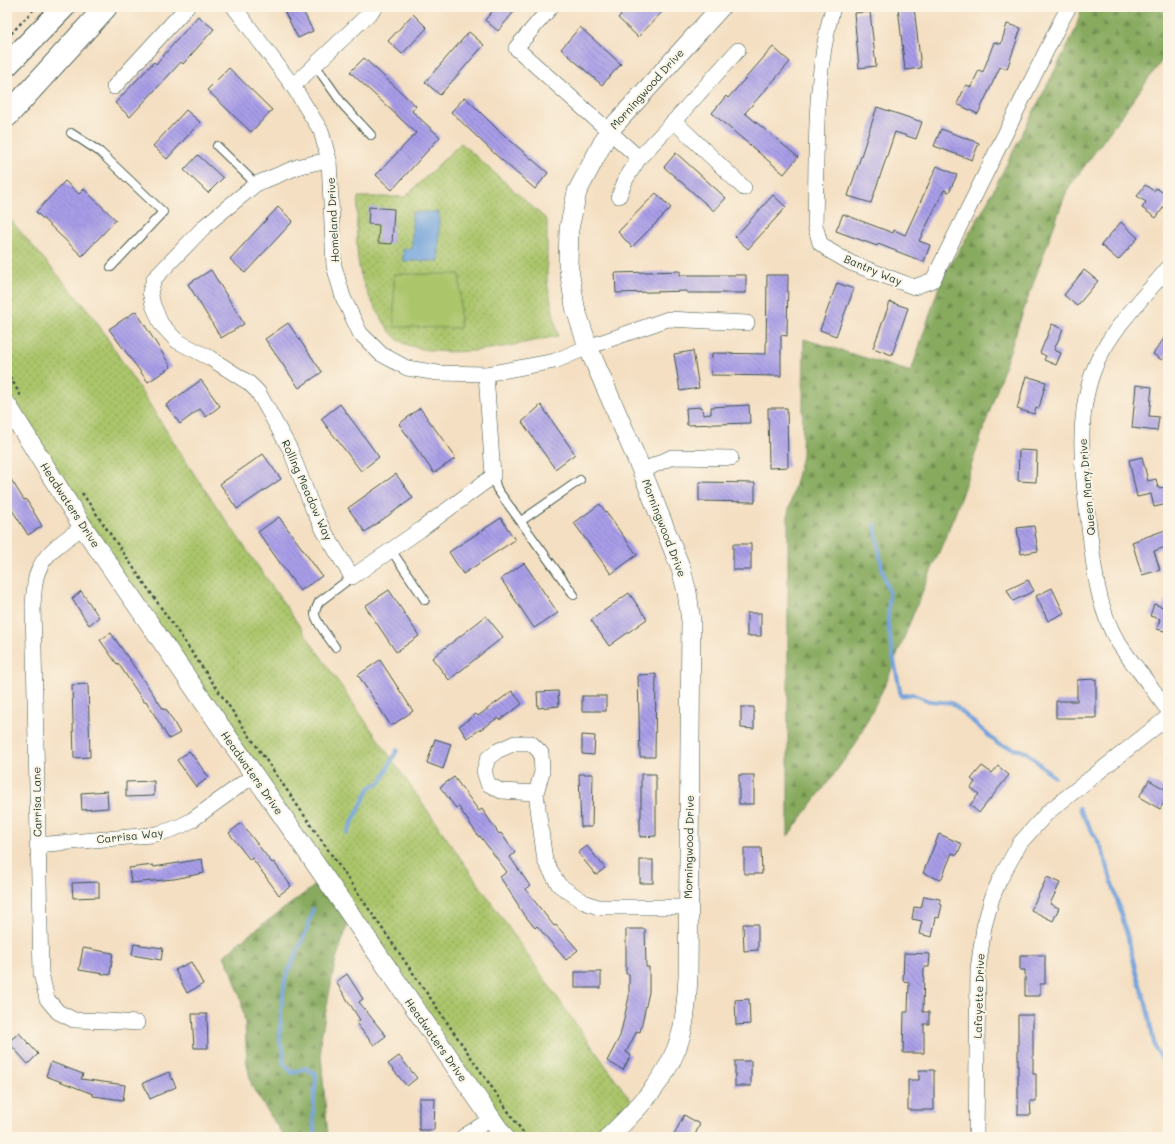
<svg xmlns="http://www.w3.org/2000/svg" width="1175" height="1144" font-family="Mali,sans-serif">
  <defs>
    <pattern id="forest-firs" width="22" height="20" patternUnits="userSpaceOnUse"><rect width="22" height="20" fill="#87aa5f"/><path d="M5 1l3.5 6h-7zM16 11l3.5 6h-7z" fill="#6e8c4f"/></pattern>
    <pattern id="park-dots" width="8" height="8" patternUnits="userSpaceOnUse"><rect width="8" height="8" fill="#aac56b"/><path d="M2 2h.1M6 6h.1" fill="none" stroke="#8aa159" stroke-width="1.8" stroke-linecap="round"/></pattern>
    <pattern id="building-back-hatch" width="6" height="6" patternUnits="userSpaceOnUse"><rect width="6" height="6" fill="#a89de8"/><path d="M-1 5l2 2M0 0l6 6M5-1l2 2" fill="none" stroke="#8881bd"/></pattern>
  </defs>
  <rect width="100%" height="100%" fill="#fcf5e5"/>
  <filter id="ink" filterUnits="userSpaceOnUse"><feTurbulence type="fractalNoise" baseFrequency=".025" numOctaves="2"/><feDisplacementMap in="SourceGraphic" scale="8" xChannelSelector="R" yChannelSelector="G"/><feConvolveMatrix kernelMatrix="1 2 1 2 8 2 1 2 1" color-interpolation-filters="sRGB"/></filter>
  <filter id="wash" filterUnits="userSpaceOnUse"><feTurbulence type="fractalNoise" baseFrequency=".012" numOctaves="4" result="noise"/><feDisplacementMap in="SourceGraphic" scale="16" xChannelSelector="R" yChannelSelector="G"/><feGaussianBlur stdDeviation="0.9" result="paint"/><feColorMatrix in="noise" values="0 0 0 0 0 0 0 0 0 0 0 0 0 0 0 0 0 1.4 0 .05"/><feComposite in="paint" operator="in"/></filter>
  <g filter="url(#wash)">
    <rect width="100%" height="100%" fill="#f4dfc2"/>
    <!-- forest -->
    <g fill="url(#forest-firs)" stroke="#53744a">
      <polygon points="1082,7 1168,7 1168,52 1067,190 1024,309 955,514 914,612 887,681 854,747 788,836 788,513 802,456 804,339 911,372 941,280 983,210 1075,31"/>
      <polygon points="325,878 351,915 335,963 320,1043 328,1137 284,1137 252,1087 247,1064 245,1024 241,999 232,972 224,956 238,943"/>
    </g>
    <!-- park -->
    <g fill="url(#park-dots)" stroke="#648150">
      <path d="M461,143L547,220V282L558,336C512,345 453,361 408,345C395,341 387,328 381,317C374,306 366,292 362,279C354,253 357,225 358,197H405Z"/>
      <polygon points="7,216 93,316 194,474 570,1016 637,1109 609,1137 504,1137 7,405"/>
    </g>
    <!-- pitch -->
    <polygon fill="#aac56b" stroke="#648150" points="394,274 460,274 460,328 394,327"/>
    <!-- water -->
    <polygon fill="#71a2db" stroke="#487088" points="412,212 439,212 439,261 403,261 403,249 412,249"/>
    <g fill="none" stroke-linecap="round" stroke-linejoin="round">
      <!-- stream -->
      <g stroke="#71a2db" stroke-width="4">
        <polyline points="875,524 882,568 889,593 888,623 891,645 901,696 912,694 929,701 952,703 998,744 1026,752 1054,777"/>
        <polyline points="1079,808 1102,849 1126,930 1136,972 1147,1007 1155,1048 1168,1069"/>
        <polyline points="347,833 370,787 381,782 397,750"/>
        <polyline points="313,909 306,932 285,979 281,1011 280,1043 284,1052 283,1062 292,1073 306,1068 316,1075 313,1115 315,1137"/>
      </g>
    </g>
    <g id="blocks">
      <!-- building -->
      <g fill="url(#building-back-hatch)">
        <polygon points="282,7 301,7 313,31 298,38"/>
        <polygon points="496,7 518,7 498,31 485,20"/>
        <polygon points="628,7 667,7 638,37 618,18"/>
        <polygon points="898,7 914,7 921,68 905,70"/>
        <polygon points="870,12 876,66 859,68 854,13"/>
        <polygon points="413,14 427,28 402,54 388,41"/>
        <polygon points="198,16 214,29 183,64 181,62 130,117 115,103 154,62 156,64"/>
        <polygon points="1007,24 1021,28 1007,69 1000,67 978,114 957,104 966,85 971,87 979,70 983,72 994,42 1001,44"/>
        <polygon points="580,27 621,64 602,85 561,49"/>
        <polygon points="469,32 484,45 440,95 425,82"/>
        <polygon points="773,47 790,62 745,113 798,157 784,174 712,113 726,96 728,98"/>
        <polygon points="364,58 416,106 412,111 440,137 392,190 376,175 416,133 350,72"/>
        <polygon points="229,68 272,110 251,132 207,90"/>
        <polygon points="465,97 498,130 548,173 535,189 495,154 451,112"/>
        <polygon points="877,107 922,122 916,139 895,132 871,203 848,196"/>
        <polygon points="186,110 200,122 167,159 153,146"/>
        <polygon points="941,129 979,143 972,160 934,146"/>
        <polygon points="676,153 726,198 714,211 664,167"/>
        <polygon points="198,155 223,178 208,193 184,170"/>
        <polygon points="937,166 957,175 949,192 944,190 919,241 930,245 924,262 878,244 877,246 836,231 843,214 893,233 894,230 905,235"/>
        <polygon points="65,181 79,194 84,189 116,220 82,256 36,212"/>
        <polygon points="1145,185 1154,191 1156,188 1168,196 1168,201 1156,218 1142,208 1146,202 1137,196"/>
        <polygon points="656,193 671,208 632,247 618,232"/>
        <polygon points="773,195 786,207 748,249 735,237"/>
        <polygon points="278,207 293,221 245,273 230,259"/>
        <polygon points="369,207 394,209 392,244 378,243 379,225 368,224"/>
        <polygon points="1121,222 1138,238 1118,260 1101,245"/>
        <polygon points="211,270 244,324 221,338 188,284"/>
        <polygon points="1084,270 1098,281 1077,306 1064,295"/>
        <polygon points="680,271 680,275 746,275 746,293 687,293 687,291 616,293 615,273"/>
        <polygon points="767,275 788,275 787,336 781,335 781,376 711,375 712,353 766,354"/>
        <polygon points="837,283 854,289 836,336 820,330"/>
        <polygon points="890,302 908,308 892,355 873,348"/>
        <polygon points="136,311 171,367 148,382 109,329"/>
        <polygon points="288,323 322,372 299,388 265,339"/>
        <polygon points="1052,324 1063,329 1054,350 1061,353 1056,365 1044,360 1046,356 1040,353"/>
        <polygon points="1168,333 1168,352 1162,360 1153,354"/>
        <polygon points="693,351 699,388 680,391 674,354"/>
        <polygon points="1026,376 1046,382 1039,408 1036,407 1034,414 1017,409"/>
        <polygon points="201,380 220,406 206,417 200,409 180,424 166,405"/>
        <polygon points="1136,385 1152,387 1149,416 1159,417 1157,431 1132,428"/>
        <polygon points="340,404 379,457 361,471 321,419"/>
        <polygon points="541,405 575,454 555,469 522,422"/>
        <polygon points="749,405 750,423 687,425 686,408 702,407 703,415 711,414 711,407"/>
        <polygon points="420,408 456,458 434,473 399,424"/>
        <polygon points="768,408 787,408 788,467 769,468"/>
        <polygon points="1019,450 1037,451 1036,482 1018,481"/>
        <polygon points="263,454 281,479 237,509 220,484"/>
        <polygon points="1142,457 1148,481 1156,479 1158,488 1166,487 1168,504 1154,507 1151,494 1137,497 1129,460"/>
        <polygon points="7,473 24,500 26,499 42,526 28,535 7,502"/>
        <polygon points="396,474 413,498 365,532 348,508"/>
        <polygon points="699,482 755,483 755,502 699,501"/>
        <polygon points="600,504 637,555 611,574 574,523"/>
        <polygon points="279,517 322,576 300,591 258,532"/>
        <polygon points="501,518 515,540 463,574 449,552"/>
        <polygon points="1034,526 1038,551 1021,554 1017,528"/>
        <polygon points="1168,529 1168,546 1154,551 1160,570 1142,575 1132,542"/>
        <rect x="733" y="544" width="18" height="26"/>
        <polygon points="524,563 558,613 534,628 501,579"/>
        <polygon points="1028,580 1034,591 1013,601 1007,590"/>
        <polygon points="1052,588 1064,613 1048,621 1036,596"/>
        <polygon points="389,590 419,636 396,652 365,606"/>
        <polygon points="81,591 99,617 89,625 72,599"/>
        <polygon points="629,593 647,619 609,646 591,620"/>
        <polygon points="1165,600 1168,600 1168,632 1157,629 1160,619 1150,616 1154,604 1163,607"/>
        <rect x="747" y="613" width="14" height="23"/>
        <polygon points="486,616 503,637 449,680 432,658"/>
        <polygon points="111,633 164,710 166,709 180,733 169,739 146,701 144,702 118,663 117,664 100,640"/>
        <polygon points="380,660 413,711 391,726 358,675"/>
        <polygon points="656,674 655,757 640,757 638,675"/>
        <polygon points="1096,679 1096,718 1056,718 1056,701 1077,701 1077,680"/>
        <polygon points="88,684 90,757 74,758 72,685"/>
        <polygon points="512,691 522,704 500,720 498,718 467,738 459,726 476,714 478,716"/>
        <polygon points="558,691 559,706 538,708 537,692"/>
        <rect x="582" y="696" width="24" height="15"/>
        <polygon points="741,707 754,707 754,729 741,728"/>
        <polygon points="582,735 595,736 594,755 582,754"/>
        <polygon points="435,739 451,744 443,769 427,763"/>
        <polygon points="189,751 209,777 196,787 177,760"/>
        <polygon points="982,766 992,773 998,766 1009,775 979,813 970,805 979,794 971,788 975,782 971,779"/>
        <polygon points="579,774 593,774 592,827 581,827"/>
        <polygon points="641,774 656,774 656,836 640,837 640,817 641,817"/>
        <rect x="739" y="775" width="15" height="29"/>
        <polygon points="454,777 479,811 482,809 499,834 501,833 515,853 510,857 530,886 525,889 554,926 556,925 578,950 566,960 537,926 535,928 518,907 519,906 500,877 507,872 480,836 479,837 458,806 456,808 440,787"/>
        <polygon points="1149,780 1168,791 1168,807 1163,804 1160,809 1139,797"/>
        <polygon points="154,781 154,796 126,797 126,782"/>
        <polygon points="107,791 108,808 82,810 81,793"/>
        <polygon points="241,823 272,863 274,862 291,886 279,895 252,858 250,860 229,833"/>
        <polygon points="939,834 962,844 957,855 952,853 941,880 923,873"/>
        <polygon points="587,846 605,868 596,875 578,853"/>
        <polygon points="744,848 761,848 762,874 744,874"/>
        <polygon points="202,859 204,873 174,879 131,883 129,868 153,865 154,867"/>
        <rect x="640" y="860" width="13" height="23"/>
        <polygon points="1047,877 1060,883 1050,904 1059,908 1053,921 1031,910"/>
        <polygon points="99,882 99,897 73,898 72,883"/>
        <polygon points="924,896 940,899 940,904 942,905 939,918 936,917 932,937 919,934 922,921 912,919 914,907 921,908"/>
        <polygon points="743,924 758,924 758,950 744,951"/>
        <polygon points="626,929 645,929 646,967 649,967 649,992 640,1032 637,1031 626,1052 631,1055 623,1070 607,1061 620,1036 629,997 629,974 626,974"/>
        <polygon points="134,944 163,948 161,960 132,955"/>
        <polygon points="83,948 113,953 110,975 79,970"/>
        <polygon points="904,953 930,954 929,967 924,967 923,1012 929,1012 929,1024 924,1024 924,1053 903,1053 904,1012 908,1012 909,982 903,981"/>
        <polygon points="1020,955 1045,955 1045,984 1040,984 1040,996 1025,996 1025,970 1020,970"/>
        <polygon points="191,962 203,984 187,993 175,970"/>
        <rect x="575" y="972" width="26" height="16"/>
        <polygon points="347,974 363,999 359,1002 386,1036 374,1045 356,1023 360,1020 336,982"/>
        <polygon points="749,999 750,1024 736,1025 735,1000"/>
        <polygon points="192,1014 207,1014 208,1048 194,1048"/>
        <polygon points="1018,1015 1033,1015 1033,1074 1036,1074 1036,1101 1030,1101 1031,1115 1018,1115"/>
        <polygon points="19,1033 38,1054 28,1064 8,1042"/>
        <polygon points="399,1056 417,1078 407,1086 388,1064"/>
        <rect x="735" y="1061" width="16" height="25"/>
        <polygon points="51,1062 83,1074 81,1079 125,1085 123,1100 93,1096 93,1094 46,1076"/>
        <polygon points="919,1070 934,1070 934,1110 908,1110 908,1080 919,1080"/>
        <polygon points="169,1072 176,1087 150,1099 143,1083"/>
        <polygon points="419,1098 435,1098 434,1130 419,1130"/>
        <polygon points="684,1115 700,1124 694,1137 673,1137"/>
      </g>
    </g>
  </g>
  <g filter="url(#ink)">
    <use href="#blocks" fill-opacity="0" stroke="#3f5549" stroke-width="1"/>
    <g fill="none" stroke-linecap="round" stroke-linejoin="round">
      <defs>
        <g id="service">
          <polyline points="315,65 344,106 371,135"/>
          <polyline points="71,133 100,152 163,212 111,267"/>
          <polyline points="217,146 256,184"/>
          <polyline points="493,476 497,489 574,595"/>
          <polyline points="521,521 580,480"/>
          <polyline points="391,550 425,600"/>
          <path d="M335,647C330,639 316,623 315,614C315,610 317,606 319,602L352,577"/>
        </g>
        <g id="minor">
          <polyline points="234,7 293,86 321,131 329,160 334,266 343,297 360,333 381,354 407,368 438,373 486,374 555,361 588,347 668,319 747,323"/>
          <polyline points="551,7 516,48 639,158 674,121 744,188"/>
          <path d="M833,7C813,78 817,152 815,225L820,243L830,251L851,263L914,287L933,280L1061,21L1069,7"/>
          <polyline points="293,86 376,7"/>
          <polyline points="114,87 187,7"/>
          <polyline points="674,121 738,50"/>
          <polyline points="329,160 300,166 256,184 206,225 154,279 150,292 153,305 161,324 177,341 210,358 249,383 258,392 290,449 313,509 324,531 352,577 420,530 493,476 486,374"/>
          <polyline points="619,196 626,179 639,158"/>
          <path d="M1168,268C1143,298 1114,326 1097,362C1073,416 1083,478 1090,535C1094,567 1097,599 1111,629C1118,645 1129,658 1139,671C1149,684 1158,697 1168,710"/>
          <polyline points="642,471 672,457 731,458"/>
          <path d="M83,527C65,540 44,552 37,574C34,583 34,595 33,605L41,973L47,999L58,1012L74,1020L109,1021L137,1023"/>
          <polyline points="536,793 501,791 488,784 484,771 488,758 497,751 515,743 531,743 541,753 542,772 536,793 545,861 559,885 584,902 598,907 688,907"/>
          <path d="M37,845L151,835C167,832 179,828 192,820L254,775"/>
          <polyline points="463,1137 491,1119"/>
          <polyline points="976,1137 978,969 984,927 992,898 999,881 1020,843 1048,812 1168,717"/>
        </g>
        <g id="tertiary">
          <polyline points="7,405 83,527 504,1137"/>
          <path d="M609,1137C639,1107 670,1077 681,1035C686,1016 687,996 688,977L691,621L687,592L681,569L642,471L588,347L575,307L568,263L569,229L577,192L609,131L721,7"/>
        </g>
        <g id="secondary">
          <polyline points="7,65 64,7"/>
          <polyline points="7,116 106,7"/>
        </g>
      </defs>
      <!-- service casing -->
      <use href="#service" stroke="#3f5549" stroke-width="10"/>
      <!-- minor casing -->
      <use href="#minor" stroke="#3f5549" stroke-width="16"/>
      <!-- tertiary casing -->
      <use href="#tertiary" stroke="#3f5549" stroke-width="20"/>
      <!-- secondary casing -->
      <use href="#secondary" stroke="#3f5549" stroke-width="24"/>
      <!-- path -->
      <g stroke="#3f5549" stroke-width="2.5" stroke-dasharray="3 3" stroke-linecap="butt">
        <polyline points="7,38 36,7"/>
        <polyline points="7,372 22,398"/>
        <polyline points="82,493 526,1137"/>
      </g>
      <!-- service -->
      <use href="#service" stroke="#fff" stroke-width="8"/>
      <!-- minor -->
      <use href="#minor" stroke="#fff" stroke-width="15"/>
      <!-- tertiary -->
      <use href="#tertiary" stroke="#fff" stroke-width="19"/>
      <!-- secondary -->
      <use href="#secondary" stroke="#fff" stroke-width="22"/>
    </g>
  </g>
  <g text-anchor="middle" stroke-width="4" stroke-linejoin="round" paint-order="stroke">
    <!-- street labels -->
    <g font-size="11" fill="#1f3d34" stroke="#fcf5e5">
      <text transform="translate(647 89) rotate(-48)" y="4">Morningwood Drive</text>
      <text transform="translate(333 220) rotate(-93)" y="4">Homeland Drive</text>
      <text transform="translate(873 270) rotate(23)" y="4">Bantry Way</text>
      <text transform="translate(1087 487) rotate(-95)" y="4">Queen Mary Drive</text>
      <text transform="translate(307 490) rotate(66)" y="4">Rolling Meadow Way</text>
      <text transform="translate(70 505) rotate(57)" y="4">Headwaters Drive</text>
      <text transform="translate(664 528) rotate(69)" y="4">Morningwood Drive</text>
      <text transform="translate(252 773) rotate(55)" y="4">Headwaters Drive</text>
      <text transform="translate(37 802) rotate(-91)" y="4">Carrisa Lane</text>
      <text transform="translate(130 836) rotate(-6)" y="4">Carrisa Way</text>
      <text transform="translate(689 847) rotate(-89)" y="4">Morningwood Drive</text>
      <text transform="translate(979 996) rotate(-88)" y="4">Lafayette Drive</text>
      <text transform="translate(436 1040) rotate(55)" y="4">Headwaters Drive</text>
    </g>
  </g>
  <!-- margin -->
  <rect width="1175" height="1144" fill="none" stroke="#fcf5e5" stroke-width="24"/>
</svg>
